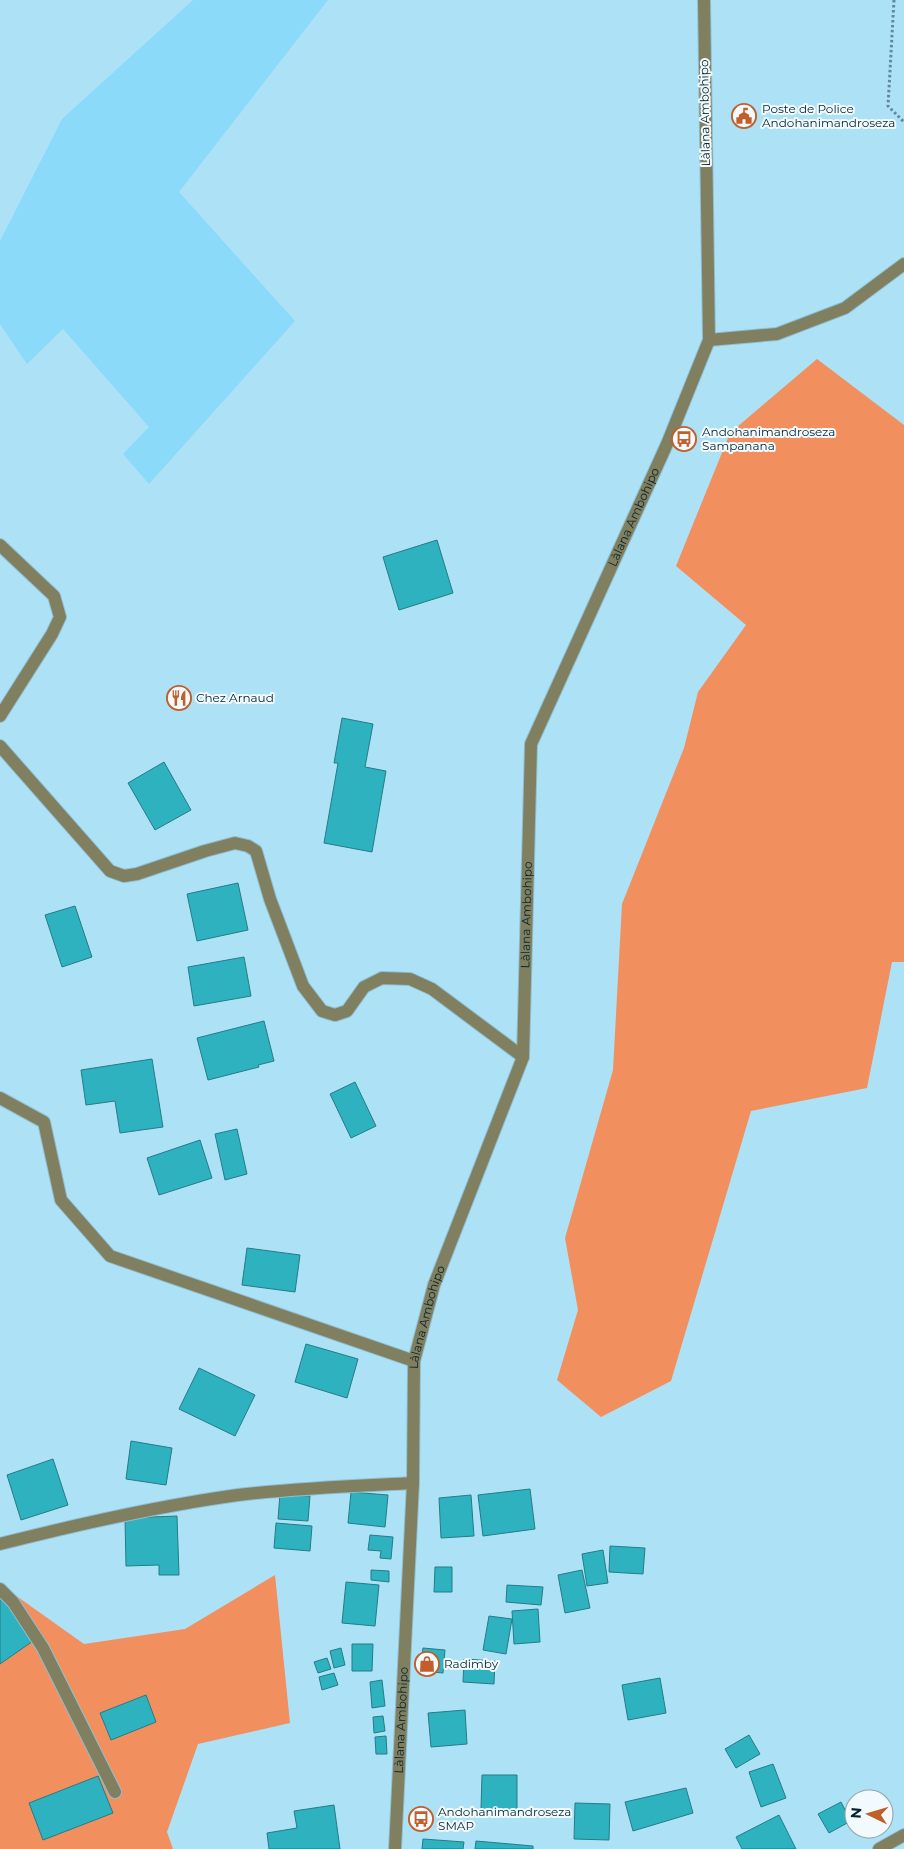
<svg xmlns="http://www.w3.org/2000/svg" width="904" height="1849" font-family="Montserrat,sans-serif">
  <rect width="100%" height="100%" fill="#ade1f6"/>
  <!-- built -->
  <polygon fill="#8bdafa" points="193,0 328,0 179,192 295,321 149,484 123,454 149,427 63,329 27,364 0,324 0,241 62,119"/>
  <!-- green -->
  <g fill="#f28f5f">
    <polygon points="817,359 904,425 904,962 892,962 867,1088 751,1111 671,1381 601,1417 557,1380 578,1310 565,1238 613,1070 622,904 684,748 698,692 746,625 676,566 730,433"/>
    <polygon points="275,1575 290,1723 198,1744 167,1832 173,1849 0,1849 0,1594 8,1590 84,1644 185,1629"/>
  </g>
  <!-- building -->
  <g fill="#2eb2bf" stroke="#247c86">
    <polygon points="437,540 453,593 399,610 383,557"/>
    <polygon points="342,718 373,724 365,767 386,771 372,852 324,843 338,763 334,763"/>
    <polygon points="164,762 191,810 155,830 128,783"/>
    <polygon points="238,883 248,930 197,941 187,894"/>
    <polygon points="75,906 92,957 62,967 45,915"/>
    <polygon points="244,957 251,996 194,1006 188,967"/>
    <polygon points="264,1021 274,1061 258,1065 259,1067 208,1080 197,1038"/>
    <polygon points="152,1059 163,1127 120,1133 115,1101 86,1105 81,1070"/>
    <polygon points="355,1082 376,1126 351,1138 330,1094"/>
    <polygon points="237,1129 247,1174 225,1180 215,1134"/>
    <polygon points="200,1140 212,1178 159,1195 147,1158"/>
    <polygon points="247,1248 300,1255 295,1292 242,1285"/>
    <polygon points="306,1344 358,1359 347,1398 295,1382"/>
    <polygon points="199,1368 255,1395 235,1436 179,1409"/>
    <polygon points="131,1441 172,1448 166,1485 126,1479"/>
    <polygon points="53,1459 68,1505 21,1520 7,1475"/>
    <polygon points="530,1489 535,1529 483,1536 478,1495"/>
    <polygon points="351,1492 388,1495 385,1527 348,1523"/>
    <polygon points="280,1494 310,1496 308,1521 278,1519"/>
    <polygon points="471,1495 474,1536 441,1538 439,1498"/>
    <polygon points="177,1516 179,1575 159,1575 159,1565 126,1566 125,1518"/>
    <polygon points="276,1523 312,1526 310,1551 274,1548"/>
    <polygon points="370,1535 393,1537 391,1559 380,1558 381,1551 368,1550"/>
    <polygon points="610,1546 645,1548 643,1574 609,1572"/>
    <polygon points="603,1550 608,1583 587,1586 582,1554"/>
    <polygon points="435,1567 452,1567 452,1592 434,1592"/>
    <polygon points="371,1570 389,1571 389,1582 371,1580"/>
    <polygon points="582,1570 590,1608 565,1613 558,1575"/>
    <polygon points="346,1582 379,1585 375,1626 342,1623"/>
    <polygon points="507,1585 543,1587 541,1605 506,1602"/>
    <polygon points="3,1596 33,1641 0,1664 0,1598"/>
    <polygon points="538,1609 540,1642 514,1644 512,1611"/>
    <polygon points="489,1616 512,1619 506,1654 483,1650"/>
    <polygon points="352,1644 373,1644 372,1671 352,1671"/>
    <polygon points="341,1648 345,1665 334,1668 330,1651"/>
    <polygon points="423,1648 445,1650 443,1673 420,1671"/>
    <polygon points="327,1658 331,1669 318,1673 314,1662"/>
    <polygon points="464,1659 495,1661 494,1684 463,1682"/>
    <polygon points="334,1673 338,1685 322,1690 319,1677"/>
    <polygon points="660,1678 666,1713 628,1720 622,1685"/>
    <polygon points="382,1680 385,1706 372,1708 370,1682"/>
    <polygon points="146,1695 156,1722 111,1740 100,1713"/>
    <polygon points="465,1710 467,1744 431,1747 428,1713"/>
    <polygon points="383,1716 385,1731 374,1733 373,1717"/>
    <polygon points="749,1735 760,1754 736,1768 725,1749"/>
    <polygon points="386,1736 387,1754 376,1754 375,1737"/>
    <polygon points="773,1764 786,1798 761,1807 749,1772"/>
    <polygon points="482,1775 517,1775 517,1810 481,1809"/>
    <polygon points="98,1776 113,1813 43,1840 29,1803"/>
    <polygon points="686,1788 693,1813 633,1831 625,1802"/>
    <polygon points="841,1802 851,1821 829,1833 818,1814"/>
    <polygon points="575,1803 610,1804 609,1840 574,1839"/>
    <polygon points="334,1805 340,1849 269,1849 267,1833 297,1828 294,1811"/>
    <polygon points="779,1815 796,1849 742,1849 736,1837"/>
    <polygon points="423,1839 464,1842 463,1849 422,1849"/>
    <polygon points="476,1841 533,1846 533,1849 475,1849"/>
  </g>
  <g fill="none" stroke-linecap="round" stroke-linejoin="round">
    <defs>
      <g id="minor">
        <polyline points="709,340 777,334 845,308 904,264"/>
        <polyline points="0,545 54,596 60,617 52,634 0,716"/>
        <polyline points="0,746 110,871 124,876 137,874 205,851 235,843 248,846 256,851 270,899 303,986 322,1011 335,1015 347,1011 364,987 382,978 410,979 432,989 523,1057"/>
        <polyline points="0,1098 44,1122 61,1200 110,1256 414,1361"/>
        <path d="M0,1544C79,1524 157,1506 238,1495C296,1488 355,1486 413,1483"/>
        <polyline points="0,1589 13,1602 43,1648 115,1792"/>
        <path id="s1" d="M395,1849L413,1483L414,1361L434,1285L523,1057L531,744L667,444L709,340L704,0"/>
        <polyline points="879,1849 904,1835"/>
      </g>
    </defs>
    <!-- minor casing -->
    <use href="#minor" stroke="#8fbfd2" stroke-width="14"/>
    <!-- path -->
    <polyline stroke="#608a9b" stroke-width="3" stroke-dasharray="2.5 2.5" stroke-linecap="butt" points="894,0 888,106 904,122"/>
    <!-- minor -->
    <use href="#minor" stroke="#807f5f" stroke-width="12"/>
  </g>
  <!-- icons -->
  <defs>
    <symbol id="civic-ring" viewBox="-11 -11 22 22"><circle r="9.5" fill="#f2fafe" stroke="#c25e29" stroke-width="1.5"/><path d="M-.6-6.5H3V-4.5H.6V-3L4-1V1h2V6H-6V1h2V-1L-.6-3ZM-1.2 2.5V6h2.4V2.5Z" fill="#c25e29"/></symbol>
    <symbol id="bus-ring" viewBox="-11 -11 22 22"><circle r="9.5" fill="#f2fafe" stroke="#c25e29" stroke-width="1.5"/><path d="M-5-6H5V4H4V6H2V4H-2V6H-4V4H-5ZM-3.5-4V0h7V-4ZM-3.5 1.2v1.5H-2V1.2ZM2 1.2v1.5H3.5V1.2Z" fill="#c25e29"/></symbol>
    <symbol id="restaurant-ring" viewBox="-11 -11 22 22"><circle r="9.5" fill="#f2fafe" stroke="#c25e29" stroke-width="1.5"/><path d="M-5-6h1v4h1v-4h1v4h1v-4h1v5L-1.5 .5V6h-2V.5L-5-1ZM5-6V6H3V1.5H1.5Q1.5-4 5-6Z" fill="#c25e29"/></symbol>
    <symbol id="shop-ring" viewBox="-11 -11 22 22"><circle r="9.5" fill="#f2fafe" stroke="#c25e29" stroke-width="1.5"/><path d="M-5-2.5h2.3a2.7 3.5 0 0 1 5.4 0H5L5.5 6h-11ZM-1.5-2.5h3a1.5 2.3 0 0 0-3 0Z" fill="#c25e29"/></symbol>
  </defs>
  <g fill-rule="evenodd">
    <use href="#civic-ring" x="730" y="102" width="28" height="28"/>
    <use href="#bus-ring" x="670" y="425" width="28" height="28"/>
    <use href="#restaurant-ring" x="165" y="684" width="28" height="28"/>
    <use href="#shop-ring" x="413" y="1650" width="28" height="28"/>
    <use href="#bus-ring" x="407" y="1805" width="28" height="28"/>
  </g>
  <g text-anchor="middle" stroke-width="4" stroke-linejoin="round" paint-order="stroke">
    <!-- poi labels -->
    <g font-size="12" fill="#05242f" stroke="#f2fafe" text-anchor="start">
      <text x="762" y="113">Poste de Police<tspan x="762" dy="14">Andohanimandroseza</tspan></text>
      <text x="702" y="436">Andohanimandroseza<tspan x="702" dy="14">Sampanana</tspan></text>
      <text x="196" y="702">Chez Arnaud</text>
      <text x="444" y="1668">Radimby</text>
      <text x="438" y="1816">Andohanimandroseza<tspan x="438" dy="14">SMAP</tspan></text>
    </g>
    <!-- street labels -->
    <g font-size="12" fill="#05242f" stroke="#f2fafe">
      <text transform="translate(705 113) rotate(-91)" y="4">Làlana Ambohipo</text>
      <text dy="4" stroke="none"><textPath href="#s1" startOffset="1374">Làlana Ambohipo</textPath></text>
      <text dy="4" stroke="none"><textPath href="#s1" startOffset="954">Làlana Ambohipo</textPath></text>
      <text dy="4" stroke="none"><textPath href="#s1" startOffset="534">Làlana Ambohipo</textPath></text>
      <text dy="4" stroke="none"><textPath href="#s1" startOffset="129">Làlana Ambohipo</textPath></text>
    </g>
  </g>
  <!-- north arrow -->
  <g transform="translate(869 1814) rotate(275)"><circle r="24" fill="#f2fafe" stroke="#93a4ab"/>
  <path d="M0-4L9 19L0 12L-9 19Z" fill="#c25e29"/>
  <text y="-8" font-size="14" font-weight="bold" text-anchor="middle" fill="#05242f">N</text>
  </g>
</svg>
